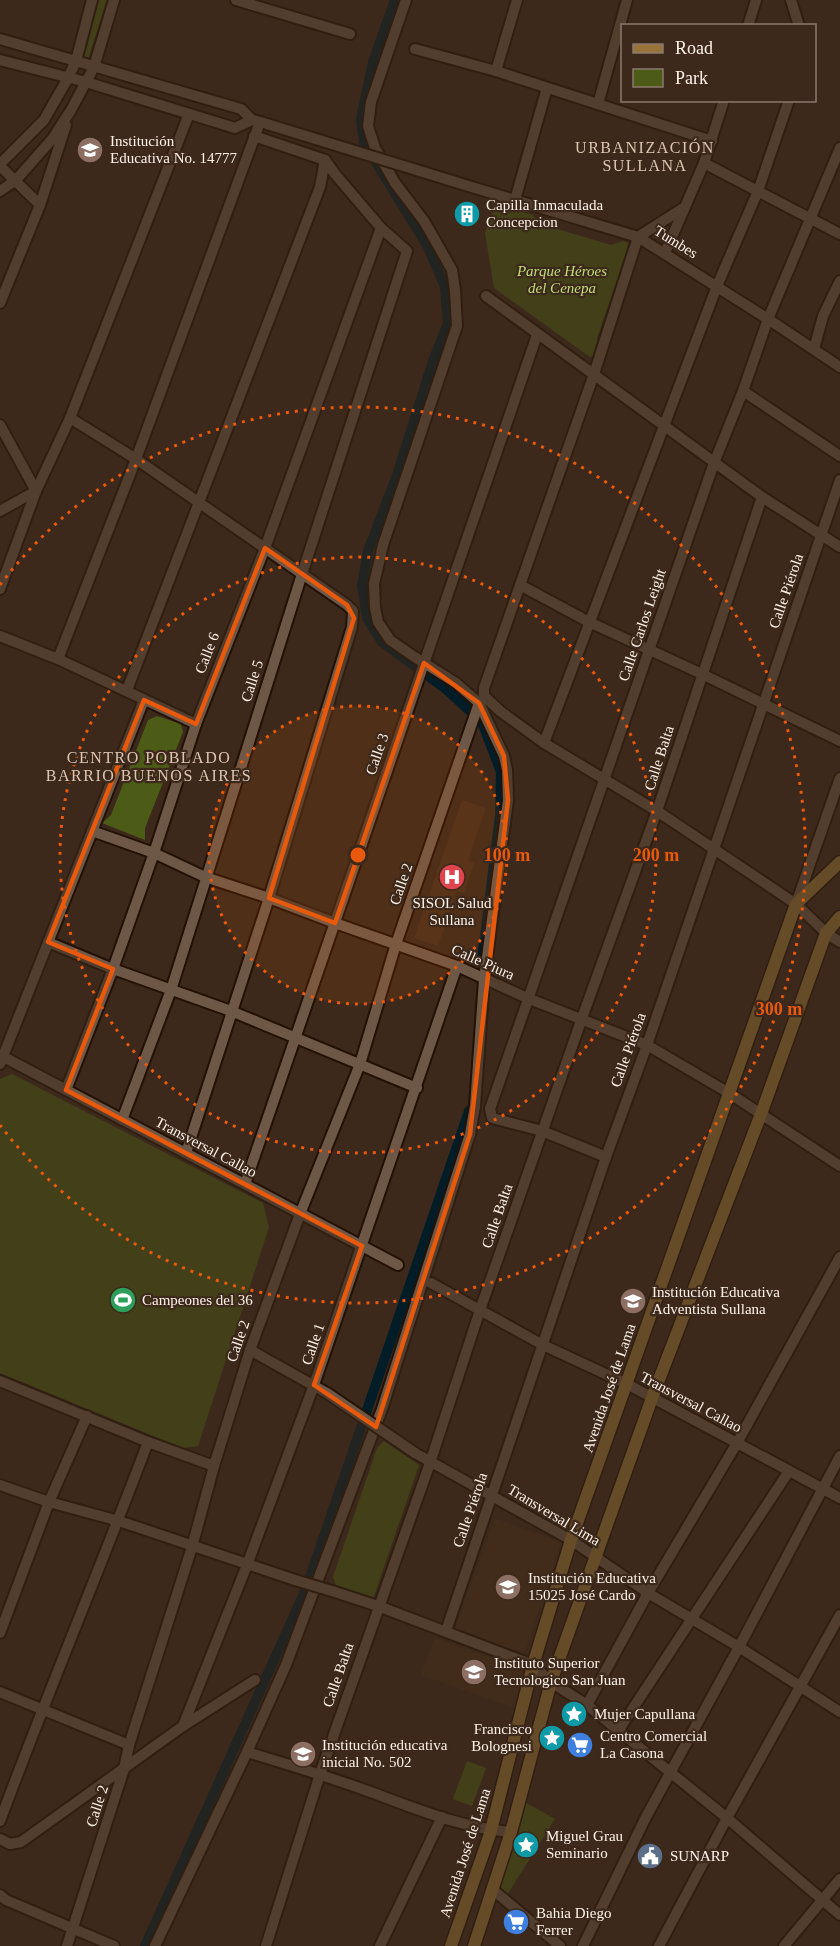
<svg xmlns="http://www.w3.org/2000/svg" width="840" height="1946" font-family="Georgia,serif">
  <rect width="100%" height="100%" fill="#3c291b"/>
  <!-- built -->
  <g fill="#472f1c">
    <polygon points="462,800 486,808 468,860 474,863 464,893 457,891 438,946 414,938"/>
    <polygon points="495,1518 561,1543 525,1653 454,1630"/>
    <polygon points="435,1637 457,1646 526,1669 515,1708 421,1675"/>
  </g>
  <!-- green -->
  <g fill="#4c5c17">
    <polygon points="95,0 107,0 88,59 81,59"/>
    <polygon points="496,204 533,215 537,223 611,245 623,241 631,244 629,262 622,265 597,338 600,346 597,354 590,357 494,288 485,233"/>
    <polygon points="157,716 181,724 183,732 145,828 145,840 102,823 111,815 148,720"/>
    <polygon points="12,1074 263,1203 269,1227 198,1446 183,1448 0,1373 0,1079"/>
    <polygon points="384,1441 419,1465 373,1599 337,1587 333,1577 377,1448"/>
    <polygon points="467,1761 486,1768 472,1806 453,1799"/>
    <polygon points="525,1802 555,1819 505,1898 492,1889"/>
  </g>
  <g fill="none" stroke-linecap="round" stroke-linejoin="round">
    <!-- canal -->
    <g stroke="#021d28" stroke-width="10">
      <polyline points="395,0 373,62 361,119 364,143 428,247 445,287 448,323 433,361 397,475 368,551 362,585 367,618 382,642 446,689 482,722 501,772 500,815 482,960"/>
      <polyline points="145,1946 306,1589 469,1111"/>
    </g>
    <defs>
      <g id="minor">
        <polyline points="236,0 350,34"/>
        <polyline points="791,0 799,26"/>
        <polyline points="748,26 756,0"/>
        <polyline points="0,39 241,109 252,120 264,123"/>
        <polyline points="415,49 496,71 712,141"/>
        <polyline points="0,60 86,82 235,128 252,120"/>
        <polyline points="496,71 517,0"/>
        <polyline points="724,100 704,163 685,207 638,237 594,374 484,688 484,696 500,711 544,743 657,811 796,904 826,933 840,942"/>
        <polyline points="598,104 627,0"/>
        <polyline points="704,163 840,234"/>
        <polyline points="0,164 44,120 68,78 76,61 92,0"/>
        <polyline points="0,166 40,205 0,303"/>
        <polyline points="475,188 638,237 768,319 840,367"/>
        <polyline points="0,191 16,180 53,138 71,110 94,67 114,0"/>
        <polyline points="515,200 547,88"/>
        <polyline points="40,205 66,125"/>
        <polyline points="665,253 685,207"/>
        <polyline points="486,296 762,497 840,547"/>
        <polyline points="814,349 823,316 840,281"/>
        <polyline points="743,391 840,456"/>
        <polyline points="70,418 136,459 347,605 353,611 352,627 269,898 186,1153"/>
        <polyline points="0,425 36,491 0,511"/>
        <polyline points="520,585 589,622 702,674 840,741"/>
        <polyline points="0,589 36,491 70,418 189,114"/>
        <polyline points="0,636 58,659 196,724"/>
        <polyline points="58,659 136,459 260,122"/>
        <polyline points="127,690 320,187 325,160"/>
        <polyline points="544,743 717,286 758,191 789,100"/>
        <polyline points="92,831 154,853 205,877 269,898 335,923 457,966 527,998 647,1045 729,1093 840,1166"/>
        <polyline points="796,904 840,778"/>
        <polyline points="48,942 113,969 231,1011 417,1088"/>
        <polyline points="0,1055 398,1265"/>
        <polyline points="0,1064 144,700"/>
        <polyline points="66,1090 113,969 154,853 196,724 265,548 381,228"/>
        <polyline points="122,1120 171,990 302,574 407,251 381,228 335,174 325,160 254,136"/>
        <polyline points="606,1157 542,1131 492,1118 490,1109 714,463 743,391 768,319 840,148"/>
        <polyline points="245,1184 537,335"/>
        <polyline points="431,1283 543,1345 627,1384 840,1498"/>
        <polyline points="250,1350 327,1393"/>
        <polyline points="0,1381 148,1442 214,1466"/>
        <polyline points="415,1453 571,1540 648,1593 739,1647 840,1712"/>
        <polyline points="0,1485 49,1502 119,1521 295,1580"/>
        <polyline points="332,1591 378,1606 533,1665 551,1682 587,1705 727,1818 840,1915"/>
        <polyline points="446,1631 606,1157 647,1045 840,480"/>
        <polyline points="0,1633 49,1502 87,1416"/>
        <polyline points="0,1692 129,1745"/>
        <polyline points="587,1705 648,1593 737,1443 840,1257"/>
        <polyline points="183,1726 247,1565 314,1385 457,966"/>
        <polyline points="618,1731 789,1471"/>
        <path d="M247,1752C287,1764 326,1776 365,1790C412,1807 460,1828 511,1832"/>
        <path d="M0,1821C47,1694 100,1569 148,1442"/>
        <polyline points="0,1839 10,1844 21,1842 183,1726 255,1680"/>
        <polyline points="492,1889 560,1946"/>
        <polyline points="0,1895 6,1900 114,1946"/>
        <polyline points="67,1946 124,1769 129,1745 192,1547 214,1466 250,1350 300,1214 360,1064 396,944 479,703"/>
        <polyline points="155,1946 247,1752 286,1665 382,1409 470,1134 475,1106 484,980 508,800 507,770 504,756 479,703 456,683 413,656 390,640 378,622 375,608 374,584 383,545 457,326 455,290 452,270 424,221 395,183 375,148 368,126 371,102 406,0"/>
        <polyline points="266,1946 320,1774 430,1463 480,1310 582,1018 657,811 762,497"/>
        <polyline points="380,1946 442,1817"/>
        <polyline points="583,1946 646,1817 739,1647 840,1456"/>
        <polyline points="659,1946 727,1818 840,1615"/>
        <polyline points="784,1946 840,1879"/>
      </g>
      <g id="major">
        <polyline points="451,1946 490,1834 533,1665 571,1540 796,904 840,862"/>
        <polyline points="474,1946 511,1832 551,1682 652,1398 761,1114 826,933 840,917"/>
      </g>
    </defs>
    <!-- minor casing -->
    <use href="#minor" stroke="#221104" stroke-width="14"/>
    <!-- major casing -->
    <use href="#major" stroke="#221104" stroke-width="15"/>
    <!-- minor -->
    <use href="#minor" stroke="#6d5848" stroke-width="10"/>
    <!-- major -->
    <use href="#major" stroke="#99733a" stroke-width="12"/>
    <defs>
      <g id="minor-bridge">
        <polyline points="267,124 475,188"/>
        <polyline points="327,1393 415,1453"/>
        <polyline points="295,1580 332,1591"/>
      </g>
    </defs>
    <!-- minor-bridge casing -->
    <use href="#minor-bridge" stroke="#221104" stroke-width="14" stroke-linecap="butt"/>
    <!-- minor-bridge -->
    <use href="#minor-bridge" stroke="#6d5848" stroke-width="10"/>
  </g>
  <!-- marked area -->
  <path d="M0 0H840V1946H0ZM265,548L347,605L354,618L269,898L335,923L424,663L479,703L504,756L508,800L470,1134L376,1427L314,1385L362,1246L66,1090L113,969L48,942L144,700L196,724Z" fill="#3c291b" fill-opacity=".55" fill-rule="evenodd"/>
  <path fill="none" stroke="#e8590c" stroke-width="4.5" stroke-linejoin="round" d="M265,548L347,605L354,618L269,898L335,923L424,663L479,703L504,756L508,800L470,1134L376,1427L314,1385L362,1246L66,1090L113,969L48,942L144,700L196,724Z"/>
  <!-- distance rings -->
  <circle cx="358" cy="855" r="149" fill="#e8590c" fill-opacity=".12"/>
  <g fill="none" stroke="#e8590c" stroke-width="3" stroke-dasharray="3 6">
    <circle cx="358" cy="855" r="149"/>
    <circle cx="358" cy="855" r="298"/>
    <path d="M0 585A448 448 0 1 1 0 1125"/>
  </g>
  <!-- icons -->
  <defs>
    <symbol id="school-disc" viewBox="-11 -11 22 22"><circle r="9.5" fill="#8d6e63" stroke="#3c291b"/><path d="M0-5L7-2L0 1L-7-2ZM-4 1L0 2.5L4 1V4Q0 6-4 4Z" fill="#fff"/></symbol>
    <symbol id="building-disc" viewBox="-11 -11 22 22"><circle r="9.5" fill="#0f9aa8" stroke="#3c291b"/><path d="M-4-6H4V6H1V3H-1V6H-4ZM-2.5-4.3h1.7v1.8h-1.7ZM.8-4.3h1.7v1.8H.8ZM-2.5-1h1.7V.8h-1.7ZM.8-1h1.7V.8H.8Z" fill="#fff"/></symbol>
    <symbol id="hospital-disc" viewBox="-11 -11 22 22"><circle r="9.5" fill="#e0444e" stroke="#3c291b"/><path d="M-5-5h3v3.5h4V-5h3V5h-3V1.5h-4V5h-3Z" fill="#fff"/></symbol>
    <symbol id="stadium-disc" viewBox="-11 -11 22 22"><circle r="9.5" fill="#2e9e5b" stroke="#3c291b"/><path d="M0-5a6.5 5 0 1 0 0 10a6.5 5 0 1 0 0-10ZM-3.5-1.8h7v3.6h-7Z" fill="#fff"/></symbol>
    <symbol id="university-disc" viewBox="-11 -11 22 22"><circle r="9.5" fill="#8d6e63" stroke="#3c291b"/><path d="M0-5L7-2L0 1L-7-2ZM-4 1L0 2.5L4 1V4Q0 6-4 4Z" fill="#fff"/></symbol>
    <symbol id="sight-disc" viewBox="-11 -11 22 22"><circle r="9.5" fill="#0f9aa8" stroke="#3c291b"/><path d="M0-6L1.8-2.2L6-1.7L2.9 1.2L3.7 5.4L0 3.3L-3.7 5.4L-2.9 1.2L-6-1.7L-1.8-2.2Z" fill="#fff"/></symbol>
    <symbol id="supermarket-disc" viewBox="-11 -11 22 22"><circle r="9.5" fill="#3f7fe0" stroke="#3c291b"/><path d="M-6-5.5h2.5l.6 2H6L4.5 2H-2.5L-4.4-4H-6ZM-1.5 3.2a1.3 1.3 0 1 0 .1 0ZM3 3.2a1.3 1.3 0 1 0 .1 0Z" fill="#fff"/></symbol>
    <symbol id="civic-disc" viewBox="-11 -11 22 22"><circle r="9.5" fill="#5c6f8a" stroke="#3c291b"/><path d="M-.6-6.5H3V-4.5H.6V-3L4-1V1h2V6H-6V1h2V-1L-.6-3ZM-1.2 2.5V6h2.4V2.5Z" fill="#fff"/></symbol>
  </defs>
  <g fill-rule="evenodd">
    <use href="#school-disc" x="75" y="135" width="30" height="30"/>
    <use href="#building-disc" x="452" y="199" width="30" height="30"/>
    <use href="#hospital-disc" x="437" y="862" width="30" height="30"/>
    <use href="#stadium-disc" x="108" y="1285" width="30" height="30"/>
    <use href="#school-disc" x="618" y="1286" width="30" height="30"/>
    <use href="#school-disc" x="493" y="1572" width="30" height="30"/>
    <use href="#university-disc" x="459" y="1657" width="30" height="30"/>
    <use href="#sight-disc" x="559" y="1699" width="30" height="30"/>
    <use href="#sight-disc" x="537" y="1723" width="30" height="30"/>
    <use href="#supermarket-disc" x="565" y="1730" width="30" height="30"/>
    <use href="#school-disc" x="288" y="1739" width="30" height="30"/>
    <use href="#sight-disc" x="511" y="1830" width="30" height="30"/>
    <use href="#civic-disc" x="635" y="1841" width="30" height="30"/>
    <use href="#supermarket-disc" x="501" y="1907" width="30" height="30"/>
  </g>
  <g text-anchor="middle" stroke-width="4.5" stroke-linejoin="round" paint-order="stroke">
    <!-- poi labels -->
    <g font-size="15" fill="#fdf1e7" stroke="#3c291b" text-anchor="start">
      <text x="110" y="146">Institución<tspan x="110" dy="17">Educativa No. 14777</tspan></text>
      <text x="486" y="210">Capilla Inmaculada<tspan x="486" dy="17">Concepcion</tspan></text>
      <text x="452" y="908" text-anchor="middle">SISOL Salud<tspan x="452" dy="17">Sullana</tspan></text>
      <text x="652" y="1297">Institución Educativa<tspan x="652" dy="17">Adventista Sullana</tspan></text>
      <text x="142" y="1305">Campeones del 36</text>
      <text x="528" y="1583">Institución Educativa<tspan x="528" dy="17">15025 José Cardo</tspan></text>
      <text x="494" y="1668">Instituto Superior<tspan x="494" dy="17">Tecnologico San Juan</tspan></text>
      <text x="594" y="1719">Mujer Capullana</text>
      <text x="532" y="1734" text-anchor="end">Francisco<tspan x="532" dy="17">Bolognesi</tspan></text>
      <text x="600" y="1741">Centro Comercial<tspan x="600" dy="17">La Casona</tspan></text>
      <text x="322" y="1750">Institución educativa<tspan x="322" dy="17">inicial No. 502</tspan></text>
      <text x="546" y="1841">Miguel Grau<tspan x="546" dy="17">Seminario</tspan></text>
      <text x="670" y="1861">SUNARP</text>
      <text x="536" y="1918">Bahia Diego<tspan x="536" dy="17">Ferrer</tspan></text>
    </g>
    <!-- street labels -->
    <g font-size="15" fill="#fdf1e7" stroke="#3c291b">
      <text transform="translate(676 242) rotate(32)" y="5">Tumbes</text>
      <text transform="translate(786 591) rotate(-71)" y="5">Calle Piérola</text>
      <text transform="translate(642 625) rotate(-71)" y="5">Calle Carlos Leight</text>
      <text transform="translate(207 653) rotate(-69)" y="5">Calle 6</text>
      <text transform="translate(252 681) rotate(-72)" y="5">Calle 5</text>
      <text transform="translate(377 754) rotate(-71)" y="5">Calle 3</text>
      <text transform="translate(659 758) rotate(-72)" y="5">Calle Balta</text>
      <text transform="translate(401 884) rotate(-71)" y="5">Calle 2</text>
      <text transform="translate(483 962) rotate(24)" y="5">Calle Piura</text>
      <text transform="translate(628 1050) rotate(-70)" y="5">Calle Piérola</text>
      <text transform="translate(206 1147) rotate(28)" y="5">Transversal Callao</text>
      <text transform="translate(497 1216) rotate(-71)" y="5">Calle Balta</text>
      <text transform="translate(238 1341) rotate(-71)" y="5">Calle 2</text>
      <text transform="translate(313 1344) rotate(-71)" y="5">Calle 1</text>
      <text transform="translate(609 1388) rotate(-71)" y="5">Avenida José de Lama</text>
      <text transform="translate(691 1402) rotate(28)" y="5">Transversal Callao</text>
      <text transform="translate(470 1510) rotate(-71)" y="5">Calle Piérola</text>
      <text transform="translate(554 1515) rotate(31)" y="5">Transversal Lima</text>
      <text transform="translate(338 1675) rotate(-71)" y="5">Calle Balta</text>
      <text transform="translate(97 1806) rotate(-72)" y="5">Calle 2</text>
      <text transform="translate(465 1853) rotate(-72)" y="5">Avenida José de Lama</text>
    </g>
    <!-- park labels -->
    <g font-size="15" font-style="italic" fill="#c2de7b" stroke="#3c291b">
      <text x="562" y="276">Parque Héroes<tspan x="562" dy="17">del Cenepa</tspan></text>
    </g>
    <!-- neighbourhood labels -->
    <g font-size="16" letter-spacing="1.5" fill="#ddc5b2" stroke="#3c291b">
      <text x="645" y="153">URBANIZACIÓN<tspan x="645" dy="18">SULLANA</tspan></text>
      <text x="149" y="763">CENTRO POBLADO<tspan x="149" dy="18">BARRIO BUENOS AIRES</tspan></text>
    </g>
  </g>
  <circle cx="358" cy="855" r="9" fill="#e8590c" stroke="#3c291b" stroke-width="3"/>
  <g font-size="18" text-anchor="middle" font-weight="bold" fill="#e8590c" stroke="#3c291b" stroke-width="4.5" stroke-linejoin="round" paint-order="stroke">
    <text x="507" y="861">100 m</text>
    <text x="656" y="861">200 m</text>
    <text x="779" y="1015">300 m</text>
  </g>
  <!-- legend -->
  <rect x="621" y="24" width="195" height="78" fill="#3c291b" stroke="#89796d" stroke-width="1.5"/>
  <rect x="633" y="44" width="30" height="9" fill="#99733a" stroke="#89796d" stroke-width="1.5"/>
  <text x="675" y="54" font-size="18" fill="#fdf1e7">Road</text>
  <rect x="633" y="69" width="30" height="18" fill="#4c5c17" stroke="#89796d" stroke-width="1.5"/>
  <text x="675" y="84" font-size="18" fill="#fdf1e7">Park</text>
</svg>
